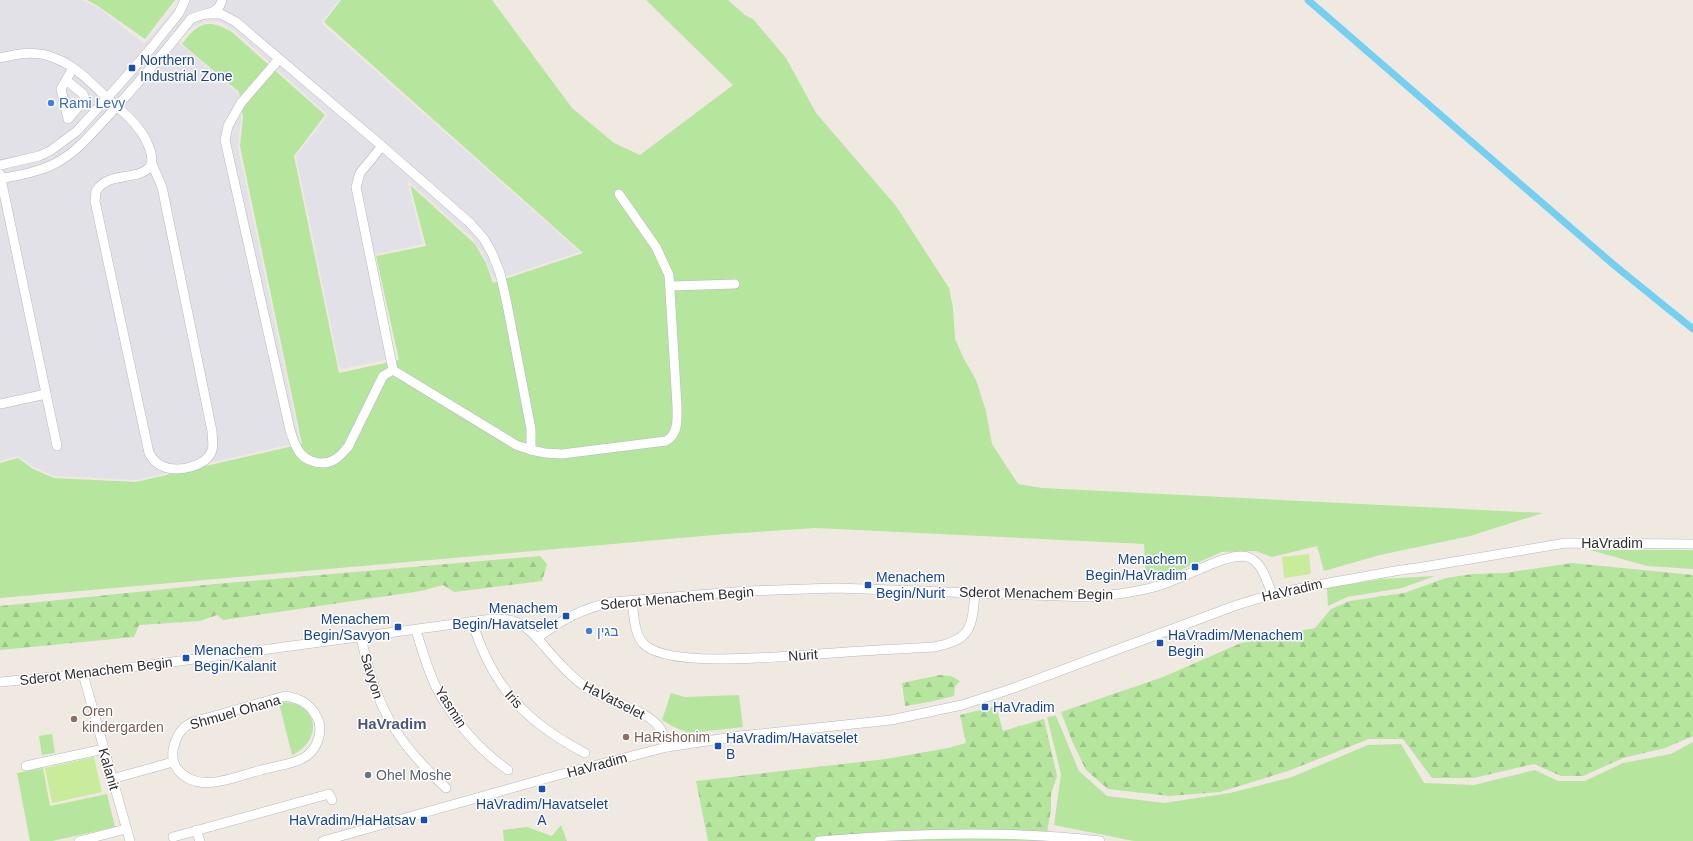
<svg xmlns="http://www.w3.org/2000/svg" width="1693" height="841" font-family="Helvetica,'Noto Sans Hebrew',sans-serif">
  <defs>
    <pattern id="forest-firs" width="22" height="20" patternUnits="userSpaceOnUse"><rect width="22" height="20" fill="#b6e59e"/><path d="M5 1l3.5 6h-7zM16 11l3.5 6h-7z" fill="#9dc588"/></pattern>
  </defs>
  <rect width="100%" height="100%" fill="#efe9e1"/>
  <!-- industrial -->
  <polygon fill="#e3e1e8" points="0,0 80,0 98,7 144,44 182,0 339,0 321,23 580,252 494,280 483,254 472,238 407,180 423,244 373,255 396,358 340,369 296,156 328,115 233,30 220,22 205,21 192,28 178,42 238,93 241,118 238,147 300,442 136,480 54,476 34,467 18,456 0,461"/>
  <!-- grass -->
  <g fill="#b6e59e">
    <polygon points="87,0 175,0 145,39 98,6"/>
    <path d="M341,0H492L572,108L614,143L640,155L733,85L646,0H728L745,15L753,19L786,58L816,113L896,206L949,288L953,308L955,339L964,359L976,380L986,411L992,444L1018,484L1042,488L1543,513L1470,536L1380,555L1324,571L1317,546L1272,557L1256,551L1222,552L1166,576L1146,577L1144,544L815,528L725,534L0,598V463L18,458L33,469L54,478L136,482L302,444L240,146L243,117L239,92L182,44C198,23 207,18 232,32L325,115L294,156L339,373L399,360L376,256L426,246L410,185L475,244L486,263L493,283L583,253L324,22Z"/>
    <polygon points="1590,550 1693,550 1693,569 1647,566"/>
    <polygon points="1435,576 1402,588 1347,597 1328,606 1327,588 1382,579"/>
    <polygon points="671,693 685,697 739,695 743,727 689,733 674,727 662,720"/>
    <path d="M285,702C320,705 322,741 292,755L279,703Z"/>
    <polygon points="1056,716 1079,771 1107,796 1164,803 1230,793 1292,777 1368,745 1401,744 1424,783 1474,785 1535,770 1558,781 1585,781 1623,763 1671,754 1693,742 1693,841 1134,841 1054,825 1061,774 1047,717"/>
    <polygon points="52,734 55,753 42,755 39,736"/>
    <polygon points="43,768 50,806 107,794 115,827 52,841 30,841 17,773"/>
    <polygon points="561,825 567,841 504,841 503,830 527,827 552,836"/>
  </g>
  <!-- forest -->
  <g fill="url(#forest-firs)">
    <polygon points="540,556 547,564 542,581 454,592 443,585 421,591 223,620 217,615 200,621 139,625 134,637 0,650 0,606 215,584"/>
    <polygon points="1572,563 1693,575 1693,736 1665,748 1623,758 1583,776 1561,776 1534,764 1474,778 1432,778 1403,739 1369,739 1288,771 1220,792 1169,796 1108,789 1086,770 1072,741 1061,712 1163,677 1241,643 1315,628 1331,609 1350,601 1404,593 1446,578 1473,574 1505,573"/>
    <polygon points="940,675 951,676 960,681 955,686 954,696 929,702 905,706 902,683"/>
    <polygon points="996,706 1003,731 1044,719 1057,776 1051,794 1051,809 1047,833 1048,841 708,841 696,781 886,759 948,748 966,743 960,715"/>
  </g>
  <!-- pitch -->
  <g fill="#c9ec9a">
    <polygon points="1309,554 1311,574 1284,578 1282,557"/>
    <polygon points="94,757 102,792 52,803 45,768"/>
  </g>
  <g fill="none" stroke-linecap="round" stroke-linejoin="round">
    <!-- canal -->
    <polyline stroke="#75cff0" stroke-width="7" points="1308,0 1614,265 1693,329"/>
    <defs>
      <g id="minor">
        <polyline points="208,14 221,14 236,22 382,146 470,223 484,239 492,253 500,273 507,304 531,429 531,450"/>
        <path d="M0,58C20,53 37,50 57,59C77,67 92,84 107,98C118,108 130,116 138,128C145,136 156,157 150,167C137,181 109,171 96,191L95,201L149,453C152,458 155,463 162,466C176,473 207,467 212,450C214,445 212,437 212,431L162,187L152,164"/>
        <path d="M279,59L241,103L228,126L225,140L290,430C292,436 294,443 297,448C303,461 321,467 334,460C340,457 344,451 348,447L383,376L393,370"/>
        <polyline points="66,80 83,94 85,99 68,119 61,89 73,68"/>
        <path d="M382,146L360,173L356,187L393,370L516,445L531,450L545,453L562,454L666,441C679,433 677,419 677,406L669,275L656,247L619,194"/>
        <polyline points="0,165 39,156 50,151 77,131 118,86 152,47 179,13 185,0"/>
        <polyline points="0,174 57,446"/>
        <path d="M0,179C19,175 39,172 56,163C77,152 92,133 108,116C137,85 164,53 190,20C201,12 218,17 222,0"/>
        <polyline points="671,286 735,284"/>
        <polyline points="0,404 46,394"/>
        <path d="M632,601C634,615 634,637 646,646C675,668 782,656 819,654C858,651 896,649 934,647C971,640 972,628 975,593"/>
        <path d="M472,621C492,686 525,722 585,753"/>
        <path d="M416,630C422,650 428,672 438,691C455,721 479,750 508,770"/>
        <path d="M361,637C375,705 395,741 446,788"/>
        <path d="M537,638C553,656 567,674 587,688C607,702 646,709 659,727C664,733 665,741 667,747"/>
        <polyline points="83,674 130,841"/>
        <path d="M0,682L83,674L492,619C513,618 523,623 537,638C562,620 582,608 613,602L747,591L836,588L1090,597C1112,595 1133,593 1154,587C1175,581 1194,571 1214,563C1224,559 1240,553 1250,558C1263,564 1267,582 1272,594"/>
        <path d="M285,696C302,698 313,706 319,722C322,734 317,747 308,755C296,764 276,766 261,770C236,776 199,795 178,770C173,764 172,758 173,750C176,737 180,728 193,722Z"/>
        <polyline points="26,766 104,749"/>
        <polyline points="112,779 173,762"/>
        <polyline points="196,830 200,841"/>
        <polyline points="173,837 329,794 332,800"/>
        <polyline points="79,841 126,829"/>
        <path d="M323,841L562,774L667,747L740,736L891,720L962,705L1011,689L1237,605C1276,592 1316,585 1357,578C1377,574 1397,570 1417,568L1566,543L1693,544"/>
        <path d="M819,841C912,833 1007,830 1100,841"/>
      </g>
    </defs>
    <!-- minor casing -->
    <use href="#minor" stroke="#b4b7c1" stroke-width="10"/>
    <!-- minor -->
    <use href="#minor" stroke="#fff" stroke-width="9"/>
  </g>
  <!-- markers -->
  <g fill="#1a4fb4" stroke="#fff" stroke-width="1.5">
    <rect x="128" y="64" width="8" height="8" rx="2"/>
    <rect x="1191" y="563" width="8" height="8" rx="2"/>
    <rect x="864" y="581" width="8" height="8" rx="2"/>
    <rect x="562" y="612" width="8" height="8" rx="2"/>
    <rect x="394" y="623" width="8" height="8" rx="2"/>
    <rect x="1156" y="639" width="8" height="8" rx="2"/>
    <rect x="182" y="654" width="8" height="8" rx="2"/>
    <rect x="981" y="703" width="8" height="8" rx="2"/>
    <rect x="714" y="742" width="8" height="8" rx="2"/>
    <rect x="538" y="785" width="8" height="8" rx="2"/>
    <rect x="420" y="816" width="8" height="8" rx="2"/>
  </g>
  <g fill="#3f7fe0" stroke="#fff" stroke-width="1.5">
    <circle cx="51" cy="103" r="4"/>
    <circle cx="589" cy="631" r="4"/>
  </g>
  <g fill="#8d6e63" stroke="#fff" stroke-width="1.5">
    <circle cx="74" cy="719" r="4"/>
    <circle cx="626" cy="737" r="4"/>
  </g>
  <circle fill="#6b7280" stroke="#fff" stroke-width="1.5" cx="368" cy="775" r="4"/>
  <g text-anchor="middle" stroke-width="3" stroke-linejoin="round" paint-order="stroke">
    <!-- transit labels -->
    <g font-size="14" fill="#164399" stroke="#fff" text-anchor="start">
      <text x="140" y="65">Northern<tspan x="140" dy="16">Industrial Zone</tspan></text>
      <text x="1187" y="564" text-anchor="end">Menachem<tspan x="1187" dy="16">Begin/HaVradim</tspan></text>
      <text x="876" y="582">Menachem<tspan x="876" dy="16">Begin/Nurit</tspan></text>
      <text x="558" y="613" text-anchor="end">Menachem<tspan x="558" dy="16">Begin/Havatselet</tspan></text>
      <text x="390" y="624" text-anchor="end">Menachem<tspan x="390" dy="16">Begin/Savyon</tspan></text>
      <text x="1168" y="640">HaVradim/Menachem<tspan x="1168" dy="16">Begin</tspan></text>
      <text x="194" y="655">Menachem<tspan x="194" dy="16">Begin/Kalanit</tspan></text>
      <text x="993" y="712">HaVradim</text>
      <text x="726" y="743">HaVradim/Havatselet<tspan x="726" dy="16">B</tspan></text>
      <text x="542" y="809" text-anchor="middle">HaVradim/Havatselet<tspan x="542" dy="16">A</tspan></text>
      <text x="416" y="825" text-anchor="end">HaVradim/HaHatsav</text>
    </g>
    <!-- shop labels -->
    <g font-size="14" fill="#366cbe" stroke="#fff" text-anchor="start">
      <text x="59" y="108">Rami Levy</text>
      <text x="597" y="636">בגין</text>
    </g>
    <!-- street labels -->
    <g font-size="14" fill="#2e2e2e" stroke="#fff">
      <text x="1612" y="548">HaVradim</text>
      <text transform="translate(1292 590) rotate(-13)" y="5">HaVradim</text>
      <text transform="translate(1036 593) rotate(1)" y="5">Sderot Menachem Begin</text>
      <text transform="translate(677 598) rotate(-5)" y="5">Sderot Menachem Begin</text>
      <text transform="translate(803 655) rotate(-4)" y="5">Nurit</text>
      <text transform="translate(96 671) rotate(-7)" y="5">Sderot Menachem Begin</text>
      <text transform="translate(372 676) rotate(73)" y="5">Savyon</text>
      <text transform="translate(514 699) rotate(48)" y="5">Iris</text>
      <text transform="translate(614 700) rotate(27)" y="5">HaVatselet</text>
      <text transform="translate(451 707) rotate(57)" y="5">Yasmin</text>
      <text transform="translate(235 712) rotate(-16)" y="5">Shmuel Ohana</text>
      <text transform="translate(597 765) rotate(-15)" y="5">HaVradim</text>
      <text transform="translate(109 769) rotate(74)" y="5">Kalanit</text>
    </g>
    <!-- education labels -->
    <g font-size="14" fill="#785e54" stroke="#fff" text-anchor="start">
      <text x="82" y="716">Oren<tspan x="82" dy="16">kindergarden</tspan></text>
      <text x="634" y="742">HaRishonim</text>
    </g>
    <!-- worship labels -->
    <g font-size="14" fill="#5b616d" stroke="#fff" text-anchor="start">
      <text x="376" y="780">Ohel Moshe</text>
    </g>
    <!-- neighbourhood labels -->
    <g font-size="15" font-weight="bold" fill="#4d5680" stroke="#fff">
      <text x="392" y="729">HaVradim</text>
    </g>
  </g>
</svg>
